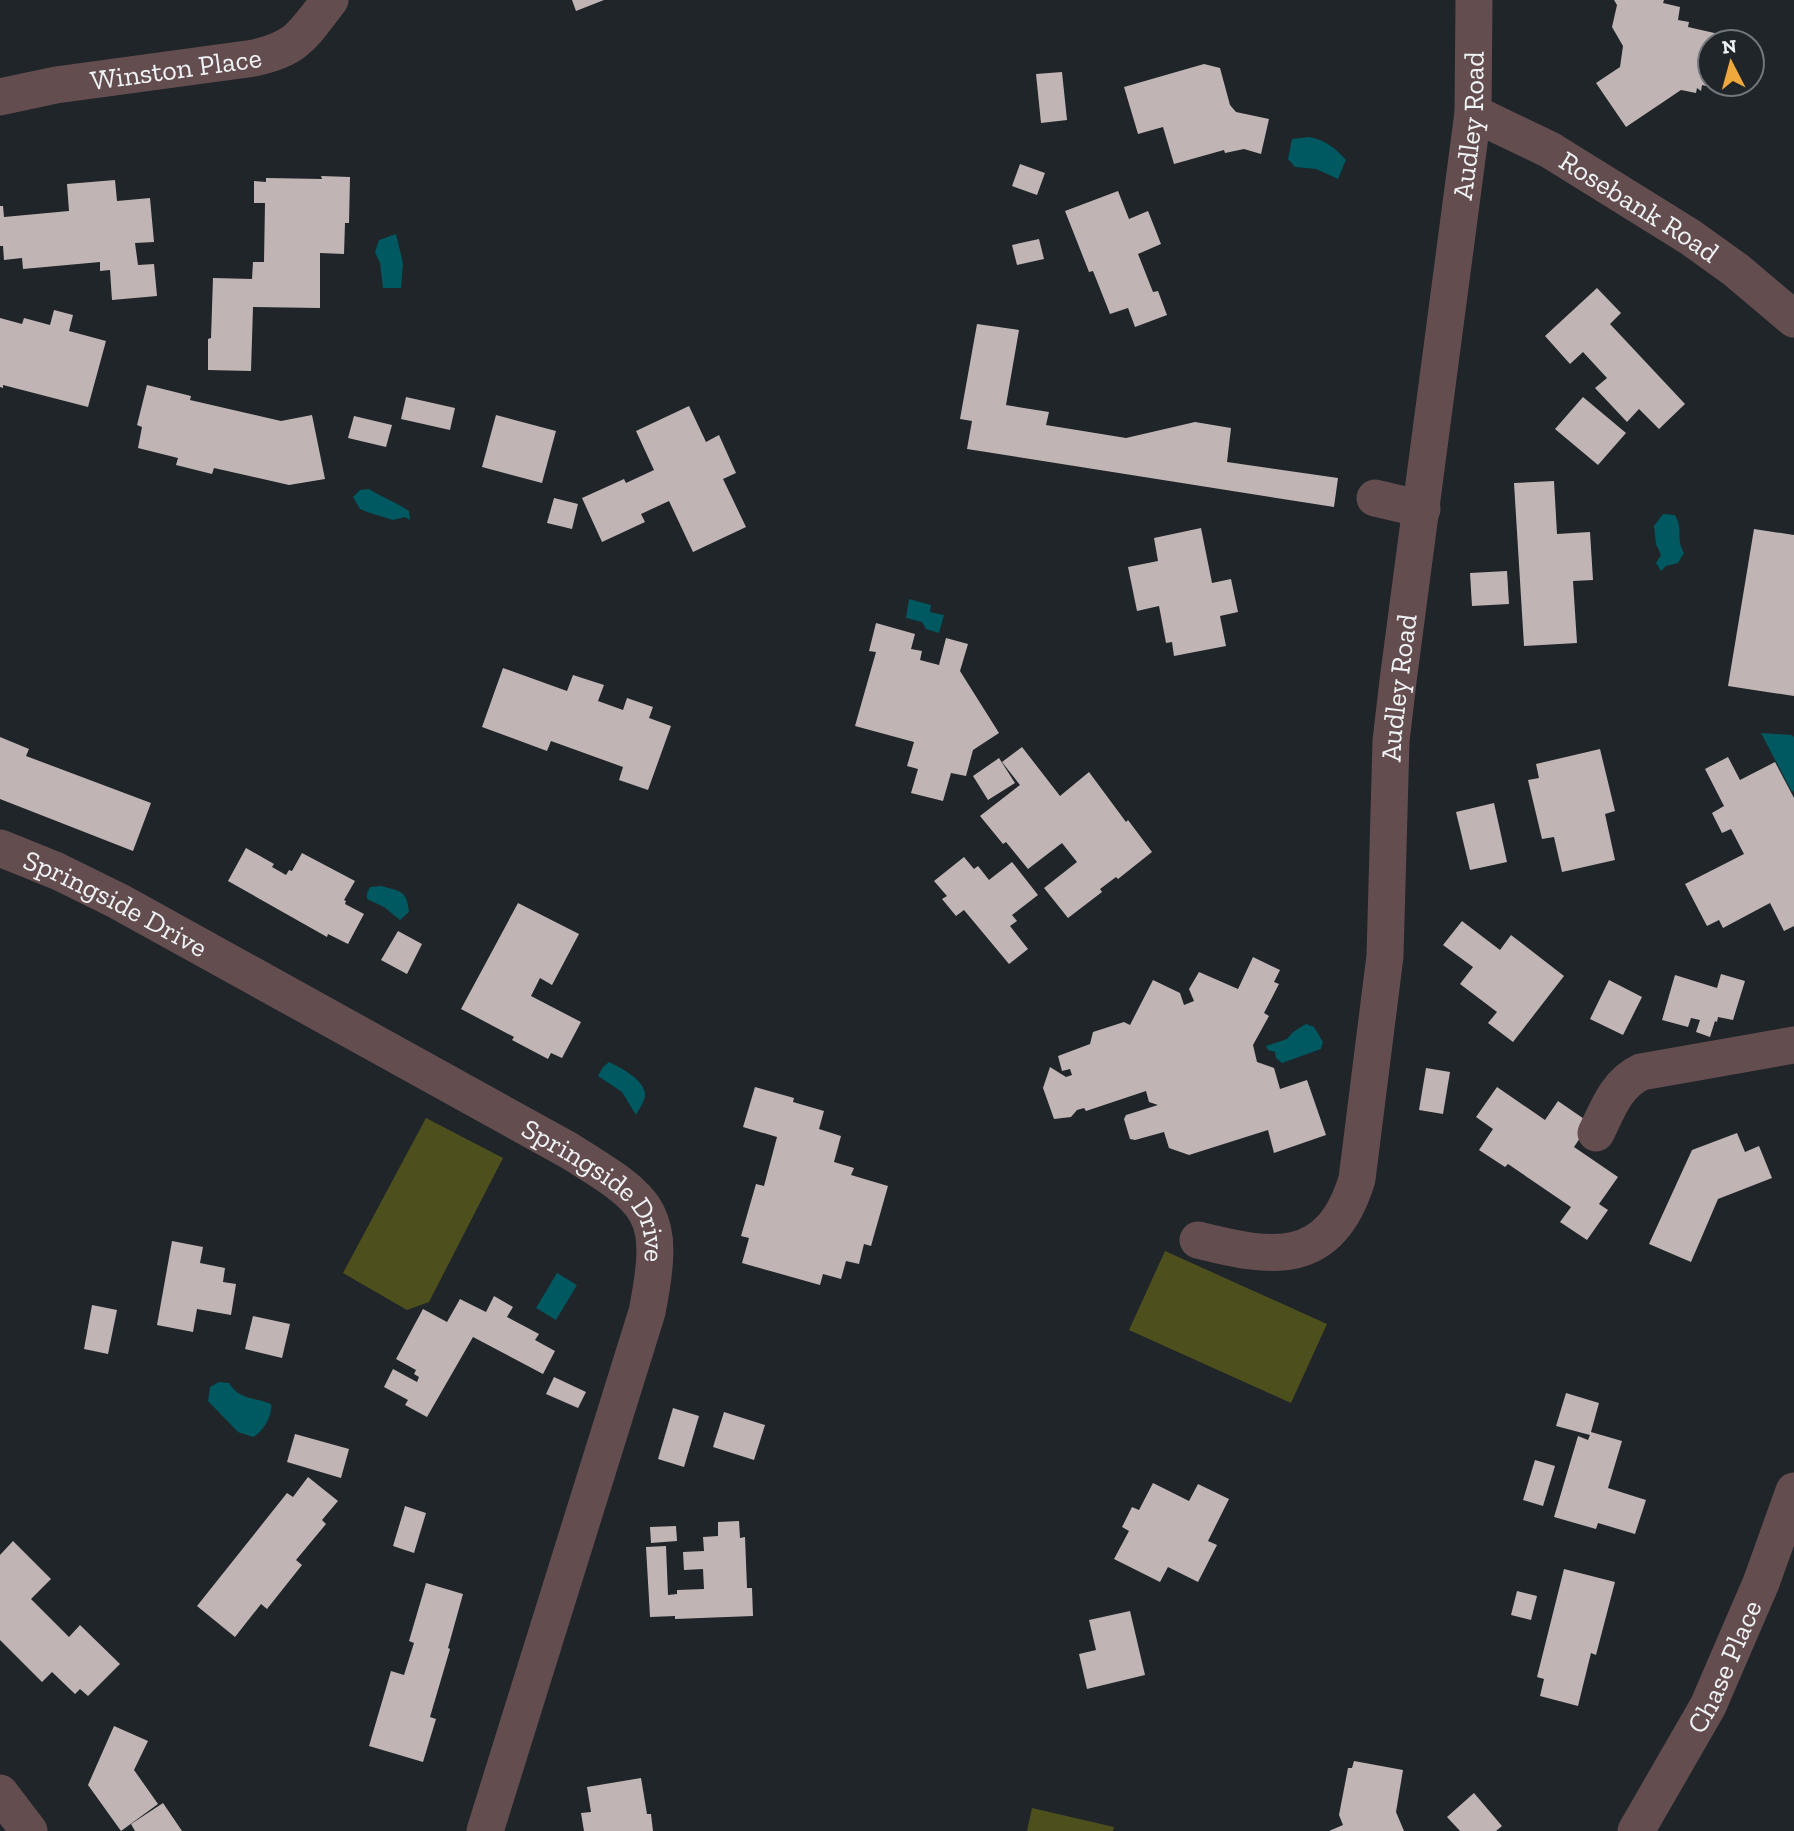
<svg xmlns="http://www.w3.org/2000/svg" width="1794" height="1831" font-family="'Zilla Slab',serif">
  <rect width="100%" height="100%" fill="#1f2529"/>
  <!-- green -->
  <g fill="#4d4f1d">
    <polygon points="426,1118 503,1158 429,1302 407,1310 343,1273"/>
    <polygon points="1165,1251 1327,1324 1291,1403 1129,1330"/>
    <polygon points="1032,1808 1114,1827 1113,1831 1027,1831"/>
  </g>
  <!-- water -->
  <g fill="#005860">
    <path d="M1309,137C1326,140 1335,148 1346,160L1338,179L1316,169L1295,167L1288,159L1292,139Z"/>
    <polygon points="396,234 403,263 401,288 383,288 380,263 375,252 379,240"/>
    <path d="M369,489C381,497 396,502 409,511L410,520L405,517L393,520L370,513L360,509L353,497L360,490Z"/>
    <path d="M1663,514L1675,515C1684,531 1675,536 1684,553L1678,563L1666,566L1661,571L1656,563L1661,555L1656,544L1654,526Z"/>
    <polygon points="909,599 931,605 930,612 944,615 939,633 926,629 922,622 906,618"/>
    <polygon points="1761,733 1792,735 1794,737 1794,790 1792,792"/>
    <path d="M381,886C401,891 407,891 409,912L400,920L384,907L367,899V893L370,887Z"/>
    <polygon points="1306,1024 1314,1027 1323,1042 1321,1049 1282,1063 1276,1058 1275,1052 1268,1050 1266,1046 1287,1039 1293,1032"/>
    <path d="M609,1062C621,1068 642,1078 645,1093C646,1100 639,1109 636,1115L622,1092L598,1076L603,1067Z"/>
    <polygon points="557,1273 577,1285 556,1320 536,1308"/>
    <path d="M219,1382L229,1383C239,1400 255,1397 271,1404C273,1415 263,1432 253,1437L238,1432L208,1401L210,1387Z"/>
  </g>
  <!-- building -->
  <g fill="#c0b5b4">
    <polygon points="572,0 604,0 576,11"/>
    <polygon points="1614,0 1664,0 1663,3 1680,7 1678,20 1689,22 1688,27 1754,42 1710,42 1710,69 1706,86 1702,85 1701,91 1697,88 1696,93 1681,90 1626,127 1596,83 1620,67 1623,46 1612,27 1617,5"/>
    <polygon points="1204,64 1220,68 1230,105 1236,112 1269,119 1261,154 1244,149 1225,153 1224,150 1174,164 1163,127 1138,134 1124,87"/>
    <polygon points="1062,72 1067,120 1041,123 1036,74"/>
    <polygon points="1020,164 1045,173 1037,195 1012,186"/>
    <polygon points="321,176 350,177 349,223 345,223 344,254 320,253 320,308 253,307 251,371 208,370 208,339 211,338 213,278 252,279 253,262 264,262 265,203 254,203 254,181 266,182 266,178 322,179"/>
    <polygon points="115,180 117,201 150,198 154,242 135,243 138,265 154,264 157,296 112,300 110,270 100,271 100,262 23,269 22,258 4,260 3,246 0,246 0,206 3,206 4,217 69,211 67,184"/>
    <polygon points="1118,191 1129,219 1148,211 1161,244 1138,254 1153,292 1158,291 1167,315 1135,327 1128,308 1110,314 1093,271 1089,272 1065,211"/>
    <polygon points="1039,239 1044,259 1017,265 1012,245"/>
    <polygon points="1597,288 1621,313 1610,324 1685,404 1659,429 1639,409 1627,422 1595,388 1607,378 1583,352 1570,364 1545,336"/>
    <polygon points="54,310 73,315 69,331 106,341 88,407 3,385 3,388 0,387 0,318 22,324 24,318 50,325"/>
    <polygon points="977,324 1019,330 1006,405 1049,412 1046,425 1126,438 1195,422 1231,428 1227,462 1338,478 1334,507 967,449 972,421 960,419"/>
    <polygon points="147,385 191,396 190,400 281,421 312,415 325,479 289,485 214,468 212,474 176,465 178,458 138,448 142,427 137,425"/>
    <polygon points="406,397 455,408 450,430 401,419"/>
    <polygon points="1583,397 1626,433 1598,465 1555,429"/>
    <polygon points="689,406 706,442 719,435 736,473 723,479 746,527 693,552 669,501 641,514 645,522 602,542 582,498 624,479 626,483 654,470 636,431"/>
    <polygon points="496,415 556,431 542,483 482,467"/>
    <polygon points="354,416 392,425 386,447 348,438"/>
    <polygon points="1554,481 1557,534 1590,532 1593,580 1573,581 1577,643 1524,646 1514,483"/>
    <polygon points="554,498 578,504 572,529 547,523"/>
    <polygon points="1201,528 1212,583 1231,579 1238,612 1220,616 1226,646 1174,656 1172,642 1166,643 1159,606 1137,611 1128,567 1158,561 1154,538"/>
    <polygon points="1754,529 1794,535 1794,696 1728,686"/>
    <polygon points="1507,571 1509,604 1472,606 1470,573"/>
    <polygon points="876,623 915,634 911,649 922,651 920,660 939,665 946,638 968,644 960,671 999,733 973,750 966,776 951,773 943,801 911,793 918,769 907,766 914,742 855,726 876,652 869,651"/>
    <polygon points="503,668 567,691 573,675 604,685 598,701 623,710 627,698 653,707 649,718 671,726 648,790 619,780 623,767 551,741 547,751 482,727"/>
    <polygon points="0,737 29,749 26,756 151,803 133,851 0,799"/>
    <polygon points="1022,747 1060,796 1089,772 1126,822 1128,820 1152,852 1118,879 1116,877 1100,889 1102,892 1068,918 1044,888 1077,862 1062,843 1028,869 1006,842 1003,844 980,816 1020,785 1002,762"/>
    <polygon points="1600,749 1615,811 1605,814 1615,860 1562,872 1554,837 1542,839 1528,780 1539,778 1536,764"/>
    <polygon points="1728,757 1740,780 1775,762 1794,798 1794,926 1784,931 1770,903 1723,928 1719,920 1707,926 1685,884 1744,854 1731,829 1722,833 1712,813 1724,806 1705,769"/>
    <polygon points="999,758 1015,783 988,800 973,776"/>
    <polygon points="1494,803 1507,862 1470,870 1456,812"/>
    <polygon points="246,848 274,864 272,867 286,875 289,870 292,871 302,853 355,881 344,900 346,901 345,904 364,914 348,944 328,934 327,937 228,881"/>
    <polygon points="964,857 974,869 978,866 989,880 1012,862 1038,895 1012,915 1017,921 1010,926 1028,949 1009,964 964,910 956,916 942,899 947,896 934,881"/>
    <polygon points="518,903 579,934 552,985 540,978 531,996 581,1022 562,1058 551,1053 548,1059 512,1040 514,1037 461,1009"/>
    <polygon points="1462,921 1500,950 1511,935 1564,976 1513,1042 1488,1023 1497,1012 1460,984 1473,967 1443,945"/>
    <polygon points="398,931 422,944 407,974 381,960"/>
    <polygon points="1253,957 1280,970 1274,982 1279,984 1264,1013 1269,1016 1253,1045 1257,1062 1274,1068 1280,1089 1307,1080 1326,1135 1274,1153 1268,1130 1189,1155 1169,1148 1164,1132 1135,1140 1130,1139 1124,1119 1126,1115 1158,1105 1149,1102 1146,1091 1086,1111 1084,1108 1077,1110 1071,1117 1054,1119 1043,1088 1050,1067 1066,1077 1072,1075 1070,1069 1062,1071 1058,1056 1090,1044 1093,1032 1124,1022 1130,1025 1153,980 1180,993 1184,1005 1194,1001 1189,989 1199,972 1238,989"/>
    <polygon points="1721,974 1745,981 1733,1020 1718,1017 1717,1022 1715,1021 1710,1037 1696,1032 1700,1020 1691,1018 1688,1027 1662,1020 1675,975 1717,988"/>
    <polygon points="1609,980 1642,997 1623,1035 1590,1019"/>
    <polygon points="1426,1068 1450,1072 1443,1114 1419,1110"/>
    <polygon points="755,1087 794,1098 793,1102 824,1111 819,1129 841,1136 834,1162 854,1168 851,1175 888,1186 871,1246 864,1244 859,1264 846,1261 841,1279 823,1274 820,1285 742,1263 749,1238 741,1236 756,1184 764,1186 777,1137 743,1127"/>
    <polygon points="1497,1087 1545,1120 1558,1101 1590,1123 1574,1147 1618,1177 1599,1204 1608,1210 1587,1240 1560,1222 1571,1207 1508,1164 1505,1167 1479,1150 1493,1129 1476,1117"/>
    <polygon points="1737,1133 1745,1152 1759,1146 1772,1178 1718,1199 1691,1262 1649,1244 1692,1150"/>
    <polygon points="172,1241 203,1247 200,1263 225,1268 223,1282 236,1284 231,1315 197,1309 193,1332 157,1325"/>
    <polygon points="494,1296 513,1307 507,1317 539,1334 535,1340 555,1351 543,1374 473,1337 427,1417 405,1405 408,1400 384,1387 393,1369 417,1382 419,1377 414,1374 416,1370 396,1359 423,1309 447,1322 460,1299 486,1312"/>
    <polygon points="92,1305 117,1310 108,1354 84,1349"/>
    <polygon points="253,1316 290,1324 282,1358 245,1349"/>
    <polygon points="554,1377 586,1392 578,1408 546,1394"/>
    <polygon points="1566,1393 1599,1403 1591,1432 1622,1441 1608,1488 1646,1500 1635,1534 1598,1523 1596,1529 1554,1517 1578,1436 1588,1440 1590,1435 1556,1426"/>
    <polygon points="673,1408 699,1416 684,1467 658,1459"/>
    <polygon points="724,1412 765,1425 754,1460 713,1447"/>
    <polygon points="295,1434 349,1449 341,1478 287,1462"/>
    <polygon points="1535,1460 1555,1466 1543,1506 1523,1500"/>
    <polygon points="308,1477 338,1501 322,1520 326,1524 296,1560 302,1565 267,1609 261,1604 235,1637 197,1606 287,1493 293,1497"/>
    <polygon points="1153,1483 1189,1501 1198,1484 1229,1499 1208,1541 1217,1545 1198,1582 1168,1567 1160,1582 1114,1559 1129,1531 1122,1527 1132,1507 1139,1510"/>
    <polygon points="405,1506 426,1513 414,1553 393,1546"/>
    <polygon points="739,1521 740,1538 745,1537 747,1588 752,1588 753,1616 675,1619 675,1616 650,1617 646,1547 666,1546 668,1595 677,1594 677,1590 704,1589 703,1569 684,1570 683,1552 704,1551 703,1537 718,1536 718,1522"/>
    <polygon points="676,1526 677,1541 651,1543 650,1527"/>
    <polygon points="13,1541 51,1579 31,1599 69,1637 80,1625 120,1664 88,1696 80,1689 75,1694 52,1672 42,1682 0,1640 0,1555"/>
    <polygon points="1564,1569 1615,1582 1596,1655 1591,1653 1578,1706 1540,1696 1544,1679 1537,1677"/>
    <polygon points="426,1583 463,1594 448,1648 450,1649 430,1717 436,1719 423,1762 369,1746 391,1671 404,1675 414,1643 409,1641"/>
    <polygon points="1517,1591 1537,1596 1531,1620 1511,1615"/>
    <polygon points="1130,1611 1145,1675 1087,1689 1079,1654 1096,1650 1089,1620"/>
    <polygon points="114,1726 148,1741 134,1770 158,1804 121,1831 88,1785"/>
    <polygon points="1354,1761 1403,1770 1396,1812 1404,1831 1329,1831 1343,1825 1339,1815 1348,1768 1352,1768"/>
    <polygon points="641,1778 647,1814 651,1814 653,1831 584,1831 581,1813 591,1812 587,1787"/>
    <polygon points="1474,1793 1502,1826 1496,1831 1460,1831 1447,1817"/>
    <polygon points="163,1803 182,1831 135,1831 131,1824"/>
  </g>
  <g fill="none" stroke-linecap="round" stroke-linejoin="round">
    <!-- minor -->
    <g stroke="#644d4f" stroke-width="37">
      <path id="s1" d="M0,97L56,85L254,58C299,48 303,34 330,0"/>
      <path id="s2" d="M1473,113L1550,150L1690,237L1736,270L1794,319"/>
      <polyline points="1375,498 1422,509"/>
      <path id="s3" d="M0,848L57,871L118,901L568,1150C652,1202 667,1211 647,1312L485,1831"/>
      <path d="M1596,1133C1608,1109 1616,1084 1641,1072L1794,1045"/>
      <path id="s4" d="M1198,1240C1273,1259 1330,1268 1357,1179L1385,956L1391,741L1398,681L1473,113L1474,0"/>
      <polyline points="0,1793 29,1831"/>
      <path id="s5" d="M1636,1831L1708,1706L1761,1583L1794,1491"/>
    </g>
  </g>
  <g text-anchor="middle" stroke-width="7" stroke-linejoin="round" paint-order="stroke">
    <!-- street labels -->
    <g font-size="28" fill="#eff3f6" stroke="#1f2529">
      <text dy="10" stroke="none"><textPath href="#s1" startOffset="178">Winston Place</textPath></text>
      <text dy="10" stroke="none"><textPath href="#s4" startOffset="1258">Audley Road</textPath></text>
      <text dy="10" stroke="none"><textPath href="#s2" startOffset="191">Rosebank Road</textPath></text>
      <text dy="10" stroke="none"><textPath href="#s4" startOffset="691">Audley Road</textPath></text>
      <text dy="10" stroke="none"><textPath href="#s3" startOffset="128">Springside Drive</textPath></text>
      <text dy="10" stroke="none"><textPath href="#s3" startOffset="695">Springside Drive</textPath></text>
      <text dy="10" stroke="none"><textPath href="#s5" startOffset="187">Chase Place</textPath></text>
    </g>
  </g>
  <!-- north arrow -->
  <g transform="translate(1731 63) rotate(354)"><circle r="33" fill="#1f2529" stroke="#72777b" stroke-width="2"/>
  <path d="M0-5L12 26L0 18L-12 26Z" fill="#eea83c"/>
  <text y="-10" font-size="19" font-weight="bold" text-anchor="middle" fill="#eff3f6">N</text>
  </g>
</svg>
